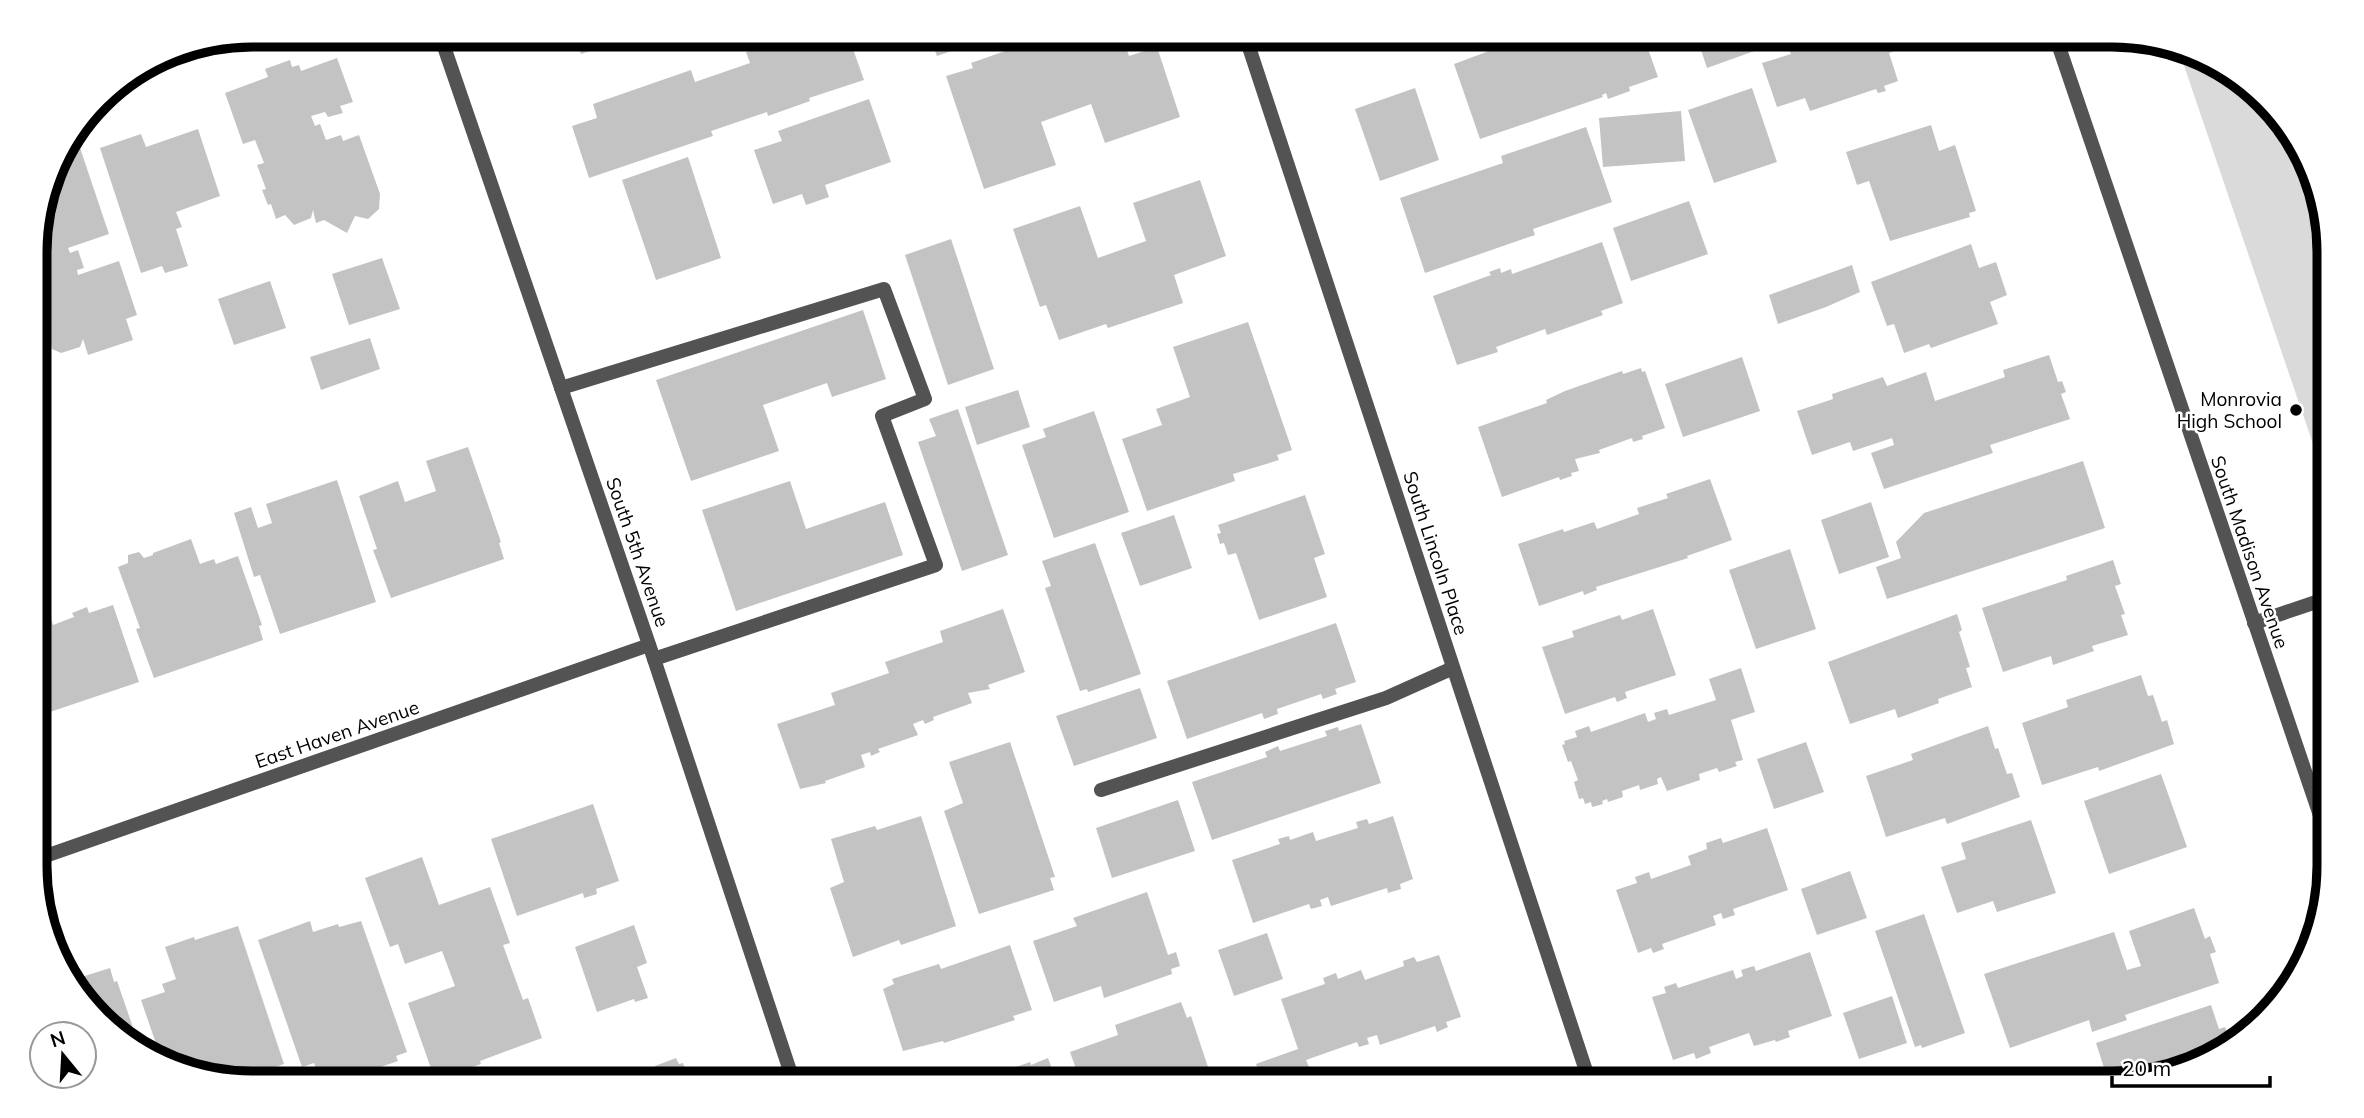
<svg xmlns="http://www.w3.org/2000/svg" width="2364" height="1118" font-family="Mulish,sans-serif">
  <rect width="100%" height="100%" fill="#fff"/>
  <!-- green -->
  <polygon fill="#dadada" points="2178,48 2195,52 2284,120 2327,224 2328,488"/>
  <!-- building -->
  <g fill="#c3c3c3">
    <polygon points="574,35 637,35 581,54"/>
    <polygon points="776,35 788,35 789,37 796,35 848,35 864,80 809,98 810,101 768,116 767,112 711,131 713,136 589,178 572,126 597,118 593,104 691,70 695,82 750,63 746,52 770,45 767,38"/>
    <polygon points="929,35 981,35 983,40 937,56"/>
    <polygon points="1051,35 1122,35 1129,56 1157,47 1180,117 1105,143 1091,104 1041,122 1056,165 984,189 946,76 973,68 971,63"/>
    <polygon points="1513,35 1643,35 1658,77 1629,87 1630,91 1608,99 1606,93 1602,95 1603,97 1480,139 1454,64 1489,51 1487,44"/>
    <polygon points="1696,35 1771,35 1774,44 1707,68"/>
    <polygon points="1825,35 1892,35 1897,50 1889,53 1898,81 1884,86 1886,91 1878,93 1876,89 1810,111 1805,98 1777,107 1762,63 1791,54 1788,47"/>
    <polygon points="337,58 353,102 340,106 343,113 328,117 325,112 311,116 315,126 320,124 326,140 341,135 343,141 359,135 380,194 379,209 368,219 355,216 347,233 324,220 316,223 313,210 311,218 294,225 285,215 276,219 271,204 268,205 262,190 266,189 257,165 264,163 255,140 243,144 225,93 268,77 265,69 290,60 292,67 299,65 301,71"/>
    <polygon points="1415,88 1439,160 1380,181 1355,109"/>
    <polygon points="1752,88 1777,162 1714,183 1688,110"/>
    <polygon points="869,99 891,162 825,185 829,197 806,205 802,194 773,204 754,150 782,141 778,131"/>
    <polygon points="1681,111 1685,161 1603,167 1599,118"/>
    <polygon points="1931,125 1939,151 1955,145 1976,211 1969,213 1970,217 1890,241 1869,181 1857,185 1846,152"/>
    <polygon points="1586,127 1612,202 1533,229 1535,235 1425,273 1400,198 1503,163 1501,156"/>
    <polygon points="198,129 220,196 176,212 182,227 176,229 188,266 165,273 162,266 141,273 100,148 141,134 146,147"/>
    <polygon points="75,133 109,234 68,248 70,253 78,250 84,268 77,270 78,275 119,261 137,315 126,319 133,340 88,355 83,339 80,347 61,353 52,349 51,344 43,347 36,325 35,237 58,156"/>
    <polygon points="688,157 721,258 656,280 622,180"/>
    <polygon points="1200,180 1226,256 1174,275 1183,303 1108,328 1106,324 1059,340 1046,305 1040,307 1013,229 1080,206 1098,258 1146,241 1133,203"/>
    <polygon points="1689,201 1708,254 1631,281 1613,228"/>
    <polygon points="951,239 994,369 948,385 905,255"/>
    <polygon points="1602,242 1623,303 1601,311 1603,315 1547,335 1545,329 1496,347 1498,352 1457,365 1433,296 1491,275 1489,272 1500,268 1501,273 1511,269 1512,274"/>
    <polygon points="1971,244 1979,268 1996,262 2007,295 1990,302 1998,324 1931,348 1929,344 1904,353 1894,324 1887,326 1871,282"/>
    <polygon points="382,258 400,309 349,325 332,274"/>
    <polygon points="1852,265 1860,292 1826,307 1778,324 1769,295"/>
    <polygon points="270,281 286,328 234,345 218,299"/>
    <polygon points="863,310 886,379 832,397 827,383 763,405 779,451 691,481 656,380"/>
    <polygon points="1248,322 1292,450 1277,455 1279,460 1233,474 1235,481 1147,511 1122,439 1162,425 1156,409 1190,397 1173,347"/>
    <polygon points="370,338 380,369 321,390 310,357"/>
    <polygon points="2049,355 2058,382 2062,381 2066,392 2061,394 2070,419 1990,445 1993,453 1884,489 1871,453 1894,445 1892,438 1853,451 1850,442 1812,455 1797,411 1833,399 1832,394 1883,377 1887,386 1926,372 1935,401 2005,377 2003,370"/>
    <polygon points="1742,357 1760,411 1683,437 1665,384"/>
    <polygon points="1641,368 1642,372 1645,371 1665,428 1642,436 1643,439 1633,442 1632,438 1599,450 1600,453 1575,459 1579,471 1571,473 1572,476 1560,480 1559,477 1502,497 1478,427 1547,403 1546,400 1565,391 1622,371 1623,374"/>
    <polygon points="1018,390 1030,427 977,445 965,407"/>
    <polygon points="958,409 1008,555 962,571 918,442 936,436 929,419"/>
    <polygon points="1094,411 1129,512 1054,538 1022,445 1046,437 1043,429"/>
    <polygon points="468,447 501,542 499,543 504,559 391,598 373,550 377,549 359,496 398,481 405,502 436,491 426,461"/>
    <polygon points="2083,461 2105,528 1887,599 1876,567 1901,558 1896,542 1924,513"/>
    <polygon points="1710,479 1732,540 1687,556 1688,558 1596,587 1597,590 1584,595 1583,591 1539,606 1518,544 1563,529 1564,532 1594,522 1597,529 1639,514 1637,508 1668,498 1666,494"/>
    <polygon points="337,480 376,602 280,634 260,575 254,577 234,513 251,507 258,528 272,523 266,504"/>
    <polygon points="790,481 806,529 885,502 903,555 736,611 702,510"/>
    <polygon points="1305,495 1325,554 1314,558 1327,597 1259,620 1236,553 1228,555 1224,543 1220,544 1217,534 1221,533 1218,525"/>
    <polygon points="1871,502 1889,557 1839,574 1821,520"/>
    <polygon points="1174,515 1192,568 1140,586 1121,533"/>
    <polygon points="191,539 200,564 214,559 216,564 238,556 262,625 259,626 263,640 154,678 136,629 140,628 118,567 128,563 128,555 139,552 144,558 153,555 153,553"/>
    <polygon points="1095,543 1141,674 1088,692 1087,689 1080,691 1045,588 1051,586 1042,561"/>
    <polygon points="1790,549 1816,629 1756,649 1729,570"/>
    <polygon points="2113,560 2121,584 2115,586 2125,614 2121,615 2128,635 2092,646 2094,651 2053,665 2051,656 2003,672 1982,608 2067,580 2066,576"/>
    <polygon points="113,605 139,682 41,715 36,701 36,630 44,627 41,621 51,618 53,625 74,617 72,613 87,607 89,613"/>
    <polygon points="1003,609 1025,672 988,685 990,689 968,693 972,703 933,717 934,720 925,724 923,720 913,724 918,735 878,749 880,752 871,756 870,752 861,755 865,767 825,781 826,783 800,789 777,724 835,705 831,693 889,673 885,662 943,642 940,631"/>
    <polygon points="1653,609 1676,675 1625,692 1627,698 1617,702 1615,697 1565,714 1542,647 1574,637 1572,631 1620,615 1622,620"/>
    <polygon points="1957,614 1962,630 1959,632 1970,667 1966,668 1972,687 1938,699 1939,703 1898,718 1895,709 1850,724 1828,662"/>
    <polygon points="1336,623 1356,682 1335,689 1337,694 1323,699 1321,694 1277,709 1278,714 1264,719 1262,713 1187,739 1167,681"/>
    <polygon points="1741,668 1755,712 1731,720 1743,760 1735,762 1737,766 1719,772 1717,768 1699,774 1700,780 1667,791 1661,777 1657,779 1658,784 1640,790 1639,785 1622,791 1623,797 1608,802 1607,799 1602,801 1603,804 1592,807 1591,802 1585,804 1583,798 1579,799 1574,782 1578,780 1571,761 1568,762 1562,745 1565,744 1564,741 1577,737 1575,731 1589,726 1591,732 1645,713 1648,722 1656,719 1654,713 1667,709 1669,715 1716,700 1709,679"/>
    <polygon points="2141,675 2148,696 2153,695 2162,722 2167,720 2174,744 2099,771 2098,767 2042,785 2022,723 2068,707 2066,700"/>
    <polygon points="1140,688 1157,738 1074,766 1056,716"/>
    <polygon points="1361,724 1381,783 1212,840 1192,782 1267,757 1265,752 1278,746 1280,751 1327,736 1325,731 1338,727 1339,731"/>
    <polygon points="1988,726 1995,749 1998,748 2007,774 2012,773 2020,797 1947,824 1945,818 1886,837 1866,776 1913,760 1911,754"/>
    <polygon points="1010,742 1055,877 1050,878 1054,890 979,914 944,811 963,803 949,762"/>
    <polygon points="1806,742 1824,792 1774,809 1757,759"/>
    <polygon points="2161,774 2187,847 2109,874 2084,801"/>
    <polygon points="1178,800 1195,851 1112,878 1096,828"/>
    <polygon points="593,804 619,881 596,889 597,894 584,898 583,893 517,916 491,839"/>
    <polygon points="921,816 956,926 901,945 899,940 853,957 830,888 844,882 831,839 875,826 877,830"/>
    <polygon points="1393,816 1413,879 1400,884 1401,889 1388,893 1387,888 1331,906 1328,897 1320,900 1322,906 1311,909 1309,904 1253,923 1232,860 1280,844 1278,839 1289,836 1290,840 1313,832 1316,841 1358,828 1356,822 1367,819 1369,824"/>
    <polygon points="2031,820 2056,893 1997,912 1993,901 1957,913 1941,867 1966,859 1961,843"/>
    <polygon points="1767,828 1788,890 1733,909 1735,915 1723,919 1721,913 1713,916 1716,925 1662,944 1664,949 1653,953 1651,948 1638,953 1616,890 1637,883 1635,877 1649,872 1651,879 1691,865 1688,856 1707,849 1706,843 1721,838 1723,843"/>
    <polygon points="422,857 439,905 490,887 510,943 503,945 523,1000 528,998 542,1038 480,1061 481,1064 446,1076 445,1072 434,1077 408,1003 455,986 442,951 405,964 398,944 390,947 365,878"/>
    <polygon points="1850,871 1867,918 1817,935 1801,889"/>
    <polygon points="1147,892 1168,955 1176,952 1180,966 1171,969 1172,974 1104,998 1101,986 1054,1002 1033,941 1077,926 1073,918"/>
    <polygon points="2194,908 2205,939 2210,936 2216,952 2210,954 2219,983 2125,1015 2127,1020 2092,1032 2089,1020 2010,1048 1984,974 2114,932 2127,970 2141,966 2129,931"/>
    <polygon points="1924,914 1965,1033 1922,1048 1921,1045 1915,1047 1875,931"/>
    <polygon points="310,921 313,932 338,924 339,927 361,921 407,1052 396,1056 398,1061 366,1072 368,1077 354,1082 342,1077 321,1082 314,1063 302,1067 258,940"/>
    <polygon points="634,925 647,963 637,967 648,998 635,1002 634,999 597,1012 575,947"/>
    <polygon points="238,926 284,1064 237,1080 181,1069 179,1065 169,1066 162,1061 141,1000 165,992 162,984 176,979 165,947 194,937 195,940"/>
    <polygon points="1267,933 1283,979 1234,996 1218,950"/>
    <polygon points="1010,945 1032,1010 1013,1016 1015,1020 944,1043 943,1041 903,1051 883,989 894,984 892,979 939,964 941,969"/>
    <polygon points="1810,952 1832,1016 1788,1031 1790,1037 1776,1042 1775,1040 1754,1046 1749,1033 1709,1047 1711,1053 1696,1059 1694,1053 1673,1060 1652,997 1666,993 1664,987 1676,983 1678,988 1733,970 1736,979 1743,976 1741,970 1754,966 1756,971"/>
    <polygon points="1439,955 1461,1017 1446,1022 1448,1027 1437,1032 1435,1026 1380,1045 1377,1035 1367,1038 1369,1044 1359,1047 1357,1042 1306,1060 1311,1072 1280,1083 1263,1083 1256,1064 1298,1049 1281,999 1325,984 1323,978 1336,973 1338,979 1361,970 1365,980 1404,966 1403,961 1414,957 1417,962"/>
    <polygon points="110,968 114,982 117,981 138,1042 80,998 72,980"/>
    <polygon points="1892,996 1907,1043 1859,1059 1843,1013"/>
    <polygon points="1181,1002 1187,1018 1191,1016 1213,1082 1081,1083 1070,1052 1118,1035 1115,1025"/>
    <polygon points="2211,1005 2219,1029 2225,1027 2230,1041 2224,1043 2226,1049 2126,1083 2109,1083 2096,1043"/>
    <polygon points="676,1058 679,1064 683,1063 690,1083 627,1083 657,1072 655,1066"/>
    <polygon points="1048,1058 1057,1083 970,1083 1030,1062 1031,1065"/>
    <polygon points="1314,1073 1318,1083 1287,1083 1287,1082"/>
    <polygon points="1465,1075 1467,1080 1481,1075 1484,1083 1449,1083 1448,1081"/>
  </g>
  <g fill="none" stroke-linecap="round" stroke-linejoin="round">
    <!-- lane -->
    <g stroke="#535353" stroke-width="14">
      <polyline points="561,388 884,289 925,399 882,416 936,565 654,659"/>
      <polyline points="2254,623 2328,598"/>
      <polyline points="1101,790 1386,698 1453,668"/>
    </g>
    <!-- street -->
    <g stroke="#535353" stroke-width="14">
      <polyline points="440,35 654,659 794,1083"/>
      <polyline points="1245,35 1590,1083"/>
      <polyline points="2055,35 2329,842"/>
      <polyline points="37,859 649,645"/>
    </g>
  </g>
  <!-- markers -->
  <circle fill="#000" stroke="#fff" stroke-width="2.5" cx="2296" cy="410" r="7"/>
  <g text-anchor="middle" stroke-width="5" stroke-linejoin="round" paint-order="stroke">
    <!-- poi labels -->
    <g font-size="19" fill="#000" stroke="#fff" text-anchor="end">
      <text x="2282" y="406">Monrovia<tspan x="2282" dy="22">High School</tspan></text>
    </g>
    <!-- street labels -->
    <g font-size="19" fill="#000" stroke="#fff">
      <text transform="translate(638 552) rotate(71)" y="7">South 5th Avenue</text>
      <text transform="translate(2250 552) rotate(71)" y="7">South Madison Avenue</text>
      <text transform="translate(1436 553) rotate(72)" y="7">South Lincoln Place</text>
      <text transform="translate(337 734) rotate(-19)" y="7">East Haven Avenue</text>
    </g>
  </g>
  <!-- crop -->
  <path d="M0 0H2364V1118H0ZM252 47H2112A205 205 0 0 1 2317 252V866A205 205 0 0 1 2112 1071H252A205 205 0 0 1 47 866V252A205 205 0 0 1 252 47Z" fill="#fff" fill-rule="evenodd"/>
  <path fill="none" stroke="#000" stroke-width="9" d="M252 47H2112A205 205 0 0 1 2317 252V866A205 205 0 0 1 2112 1071H252A205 205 0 0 1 47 866V252A205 205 0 0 1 252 47Z"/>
  <!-- north arrow -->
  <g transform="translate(63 1055) rotate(342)"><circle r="33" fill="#ffffff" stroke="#999999" stroke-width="2"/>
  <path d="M0-5L12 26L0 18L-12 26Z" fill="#000000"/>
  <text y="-10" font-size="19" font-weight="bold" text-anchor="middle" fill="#000000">N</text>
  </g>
  <!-- scale -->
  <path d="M2112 1076v10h158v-10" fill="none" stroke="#000000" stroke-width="3.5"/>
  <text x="2122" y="1076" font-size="21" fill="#000000" stroke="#ffffff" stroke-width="5" paint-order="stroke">20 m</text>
</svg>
